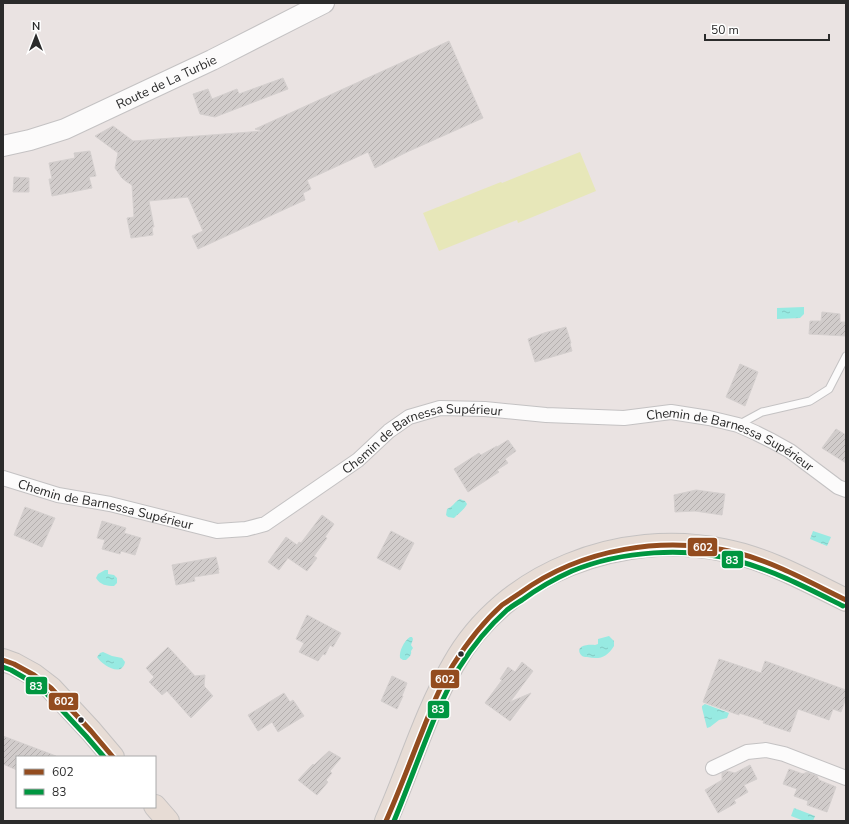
<svg xmlns="http://www.w3.org/2000/svg" width="849" height="824" font-family="'Nunito Sans',sans-serif">
  <defs>
    <pattern id="water-ripples" width="26" height="14" patternUnits="userSpaceOnUse"><rect width="26" height="14" fill="#97eae2"/><path d="M2 4q2-2 4 0t4 0M15 11q2-2 4 0t4 0" fill="none" stroke="#82c9c2"/></pattern>
    <pattern id="building-hatch" width="6" height="6" patternUnits="userSpaceOnUse"><rect width="6" height="6" fill="#d1cccb"/><path d="M-1 1l2-2M0 6l6-6M5 7l2-2" fill="none" stroke="#b4afae"/></pattern>
  </defs>
  <rect width="100%" height="100%" fill="#eae3e2"/>
  <!-- pitch -->
  <polygon fill="#e7e7b9" points="580,152 596,191 518,223 517,220 439,251 423,213 501,182 502,183"/>
  <!-- water -->
  <g fill="url(#water-ripples)">
    <polygon points="804,307 804,314 800,318 777,319 777,308"/>
    <path d="M460,499L465,501L467,504C464,510 459,513 454,518L448,517L446,515L447,509C453,507 454,502 460,499Z"/>
    <polygon points="813,531 831,537 827,546 810,539"/>
    <path d="M105,570H108V574L114,575L117,578V583L114,586C107,586 100,585 96,578L98,574Z"/>
    <path d="M609,636L614,641V646C607,657 600,660 587,657C585,657 583,657 581,655C574,645 590,644 595,645L598,644V639Z"/>
    <path d="M410,637H412L413,639L411,645L413,648L411,651C412,655 409,657 406,660H403L400,658C399,651 404,641 410,637Z"/>
    <path d="M103,652L112,656L122,658L125,662C122,678 102,665 97,657L100,653Z"/>
    <polygon points="705,704 729,713 727,718 719,720 710,727 707,728 702,708 702,706"/>
    <polygon points="794,808 815,816 813,821 804,821 791,816"/>
  </g>
  <!-- building -->
  <g fill="url(#building-hatch)" stroke="#d4cfce">
    <polygon points="449,41 483,118 407,152 375,168 368,152 307,180 311,189 303,193 305,200 198,249 192,236 203,231 188,197 149,201 154,227 152,227 153,235 131,238 127,218 134,217 132,185 127,182 122,178 115,168 118,153 95,136 113,126 133,141 263,131 255,129"/>
    <polygon points="283,78 288,89 215,117 200,114 193,94 208,89 212,99 237,89 239,94"/>
    <polygon points="90,151 96,176 89,177 92,188 52,196 49,179 52,179 49,163 75,158 74,153"/>
    <polygon points="14,177 29,178 29,192 13,192"/>
    <polygon points="822,312 840,314 840,322 846,322 846,336 809,334 810,321 821,321"/>
    <polygon points="566,327 571,343 570,344 572,351 535,362 528,339 544,333"/>
    <polygon points="740,364 758,372 745,406 726,397"/>
    <polygon points="836,429 846,435 846,463 822,448"/>
    <polygon points="508,440 516,451 505,459 508,463 497,470 499,472 468,492 454,469 479,453 481,455 497,446 497,447"/>
    <polygon points="696,490 725,494 722,515 695,511 675,512 674,495"/>
    <polygon points="25,507 55,518 42,547 14,535"/>
    <polygon points="322,515 334,524 325,537 327,538 314,556 317,558 307,571 288,558 279,570 268,562 286,537 297,545 299,542 301,543"/>
    <polygon points="102,521 126,528 124,533 141,538 135,555 121,551 120,554 102,549 105,540 97,538"/>
    <polygon points="391,531 414,543 400,570 377,558"/>
    <polygon points="216,557 219,570 218,570 219,573 194,577 195,581 176,585 172,565"/>
    <polygon points="307,615 341,633 333,647 330,645 325,655 323,654 318,661 299,652 304,643 296,639"/>
    <polygon points="168,647 195,676 205,675 204,686 213,696 191,718 167,691 162,695 149,682 154,677 146,668"/>
    <polygon points="719,659 761,673 765,661 846,690 846,698 841,712 833,709 829,720 798,709 790,732 763,723 764,721 739,713 739,715 703,702"/>
    <polygon points="522,662 533,671 510,702 531,693 510,721 485,703 502,680 500,679 508,667 515,672"/>
    <polygon points="392,676 407,683 402,696 403,696 397,709 381,701"/>
    <polygon points="284,693 290,702 293,700 304,716 278,732 272,722 258,731 248,715"/>
    <polygon points="3,736 56,756 56,757 17,757 17,770 3,764"/>
    <polygon points="329,751 341,758 330,771 332,773 326,780 328,782 317,795 298,780 313,764 314,765"/>
    <polygon points="750,765 757,779 744,785 748,792 734,800 736,803 718,813 705,790 722,780 722,773 727,771 735,773"/>
    <polygon points="789,769 803,774 807,772 817,776 819,780 836,787 827,812 807,805 808,801 794,796 797,789 783,784"/>
  </g>
  <g fill="none" stroke-linecap="round" stroke-linejoin="round">
    <defs>
      <polyline id="lane" points="738,425 762,412 810,401 829,389 846,356"/>
      <g id="street">
        <path id="s1" d="M3,478L58,495L110,504L217,531L246,529L265,524L358,460L389,431L409,417L440,408L485,409L546,415L624,418L671,412L709,418L738,425L756,433L772,441L790,451L838,487L846,490"/>
        <polyline points="713,768 747,752 766,750 784,754 846,778"/>
      </g>
      <g id="secondary">
        <path id="s2" d="M3,146L30,140L65,129L212,60L324,3"/>
      </g>
      <g id="primary">
        <polyline points="3,660 14,664 34,675 51,688 91,731 113,757"/>
        <polyline points="155,806 168,821"/>
        <path d="M386,821C409,769 425,714 453,665C504,572 622,529 723,550C766,558 807,581 846,600"/>
      </g>
    </defs>
    <!-- lane casing -->
    <use href="#lane" stroke="#c4c2c3" stroke-width="9"/>
    <!-- street casing -->
    <use href="#street" stroke="#c4c2c3" stroke-width="16"/>
    <!-- secondary casing -->
    <use href="#secondary" stroke="#c4c2c3" stroke-width="22"/>
    <!-- primary casing -->
    <use href="#primary" stroke="#c5c2c2" stroke-width="24"/>
    <!-- lane -->
    <use href="#lane" stroke="#fcfbfb" stroke-width="7"/>
    <!-- street -->
    <use href="#street" stroke="#fcfbfb" stroke-width="14"/>
    <!-- secondary -->
    <use href="#secondary" stroke="#fcfbfb" stroke-width="20"/>
    <!-- primary -->
    <use href="#primary" stroke="#e7dcd5" stroke-width="22"/>
    <defs>
      <g id="bus-1">
        <polyline points="3,660 14,664 34,675 51,688 91,731 113,757"/>
        <path d="M386,821C399,792 410,762 422,732C431,709 440,686 453,665C467,643 483,622 502,605C508,601 514,597 520,593C582,548 664,535 738,553C776,563 811,583 846,600"/>
      </g>
      <g id="bus-2">
        <polyline points="3,667 11,670 30,681 46,693 86,736 104,757"/>
        <path d="M394,821C408,787 421,751 435,717C442,701 450,684 459,668C472,647 488,627 507,610C512,606 517,603 522,600C537,589 554,579 572,571C621,551 686,546 738,561C775,571 809,589 843,606"/>
      </g>
    </defs>
    <!-- bus-1 casing -->
    <use href="#bus-1" stroke="#fff" stroke-width="8"/>
    <!-- bus-2 casing -->
    <use href="#bus-2" stroke="#fff" stroke-width="8"/>
    <!-- bus-1 -->
    <use href="#bus-1" stroke="#934c1f" stroke-width="5"/>
    <!-- bus-2 -->
    <use href="#bus-2" stroke="#009640" stroke-width="5"/>
  </g>
  <!-- markers -->
  <g fill="#2b2b2b" stroke="#fff" stroke-width="1.5">
    <circle cx="461" cy="654" r="3.5"/>
    <circle cx="81" cy="720" r="3.5"/>
  </g>
  <g text-anchor="middle" stroke-width="3" stroke-linejoin="round" paint-order="stroke">
    <!-- street labels -->
    <g font-size="13" fill="#2b2b2b" stroke="#fff">
      <text dy="5" stroke="none"><textPath href="#s2" startOffset="176">Route de La Turbie</textPath></text>
      <text dy="5" stroke="none"><textPath href="#s1" startOffset="454">Chemin de Barnessa Supérieur</textPath></text>
      <text dy="5" stroke="none"><textPath href="#s1" startOffset="778">Chemin de Barnessa Supérieur</textPath></text>
      <text dy="5" stroke="none"><textPath href="#s1" startOffset="106">Chemin de Barnessa Supérieur</textPath></text>
    </g>
  </g>
  <g stroke="#fff" stroke-width="1.5">
    <rect x="687" y="537" width="31" height="20" rx="4" fill="#934c1f"/>
    <rect x="721" y="550" width="23" height="19" rx="4" fill="#009640"/>
    <rect x="430" y="669" width="30" height="20" rx="4" fill="#934c1f"/>
    <rect x="25" y="676" width="23" height="19" rx="4" fill="#009640"/>
    <rect x="48" y="692" width="31" height="19" rx="4" fill="#934c1f"/>
    <rect x="427" y="700" width="23" height="19" rx="4" fill="#009640"/>
  </g>
  <g font-size="11" text-anchor="middle" font-weight="bold" fill="#fff">
    <text x="703" y="551">602</text>
    <text x="732" y="564">83</text>
    <text x="445" y="683">602</text>
    <text x="36" y="690">83</text>
    <text x="64" y="705">602</text>
    <text x="438" y="713">83</text>
  </g>
  <!-- border -->
  <rect width="849" height="824" fill="none" stroke="#2b2b2b" stroke-width="8"/>
  <!-- legend -->
  <rect x="16" y="756" width="140" height="52" fill="#ffffff" stroke="#aaaaaa"/>
  <rect x="24" y="769" width="20" height="6" fill="#934c1f" stroke="#aaaaaa"/>
  <text x="52" y="776" font-size="12" fill="#2b2b2b">602</text>
  <rect x="24" y="789" width="20" height="6" fill="#009640" stroke="#aaaaaa"/>
  <text x="52" y="796" font-size="12" fill="#2b2b2b">83</text>
  <!-- north arrow -->
  <g transform="translate(36 36)" stroke="#ffffff" stroke-width="3" paint-order="stroke">
  <path d="M0-3L7 15L0 10L-7 15Z" fill="#2b2b2b"/>
  <text y="-6" font-size="11" font-weight="bold" text-anchor="middle" fill="#2b2b2b">N</text>
  </g>
  <!-- scale -->
  <path d="M705 34v6h124v-6" fill="none" stroke="#2b2b2b" stroke-width="2"/>
  <text x="711" y="34" font-size="12" fill="#2b2b2b" stroke="#ffffff" stroke-width="3" paint-order="stroke">50 m</text>
</svg>
